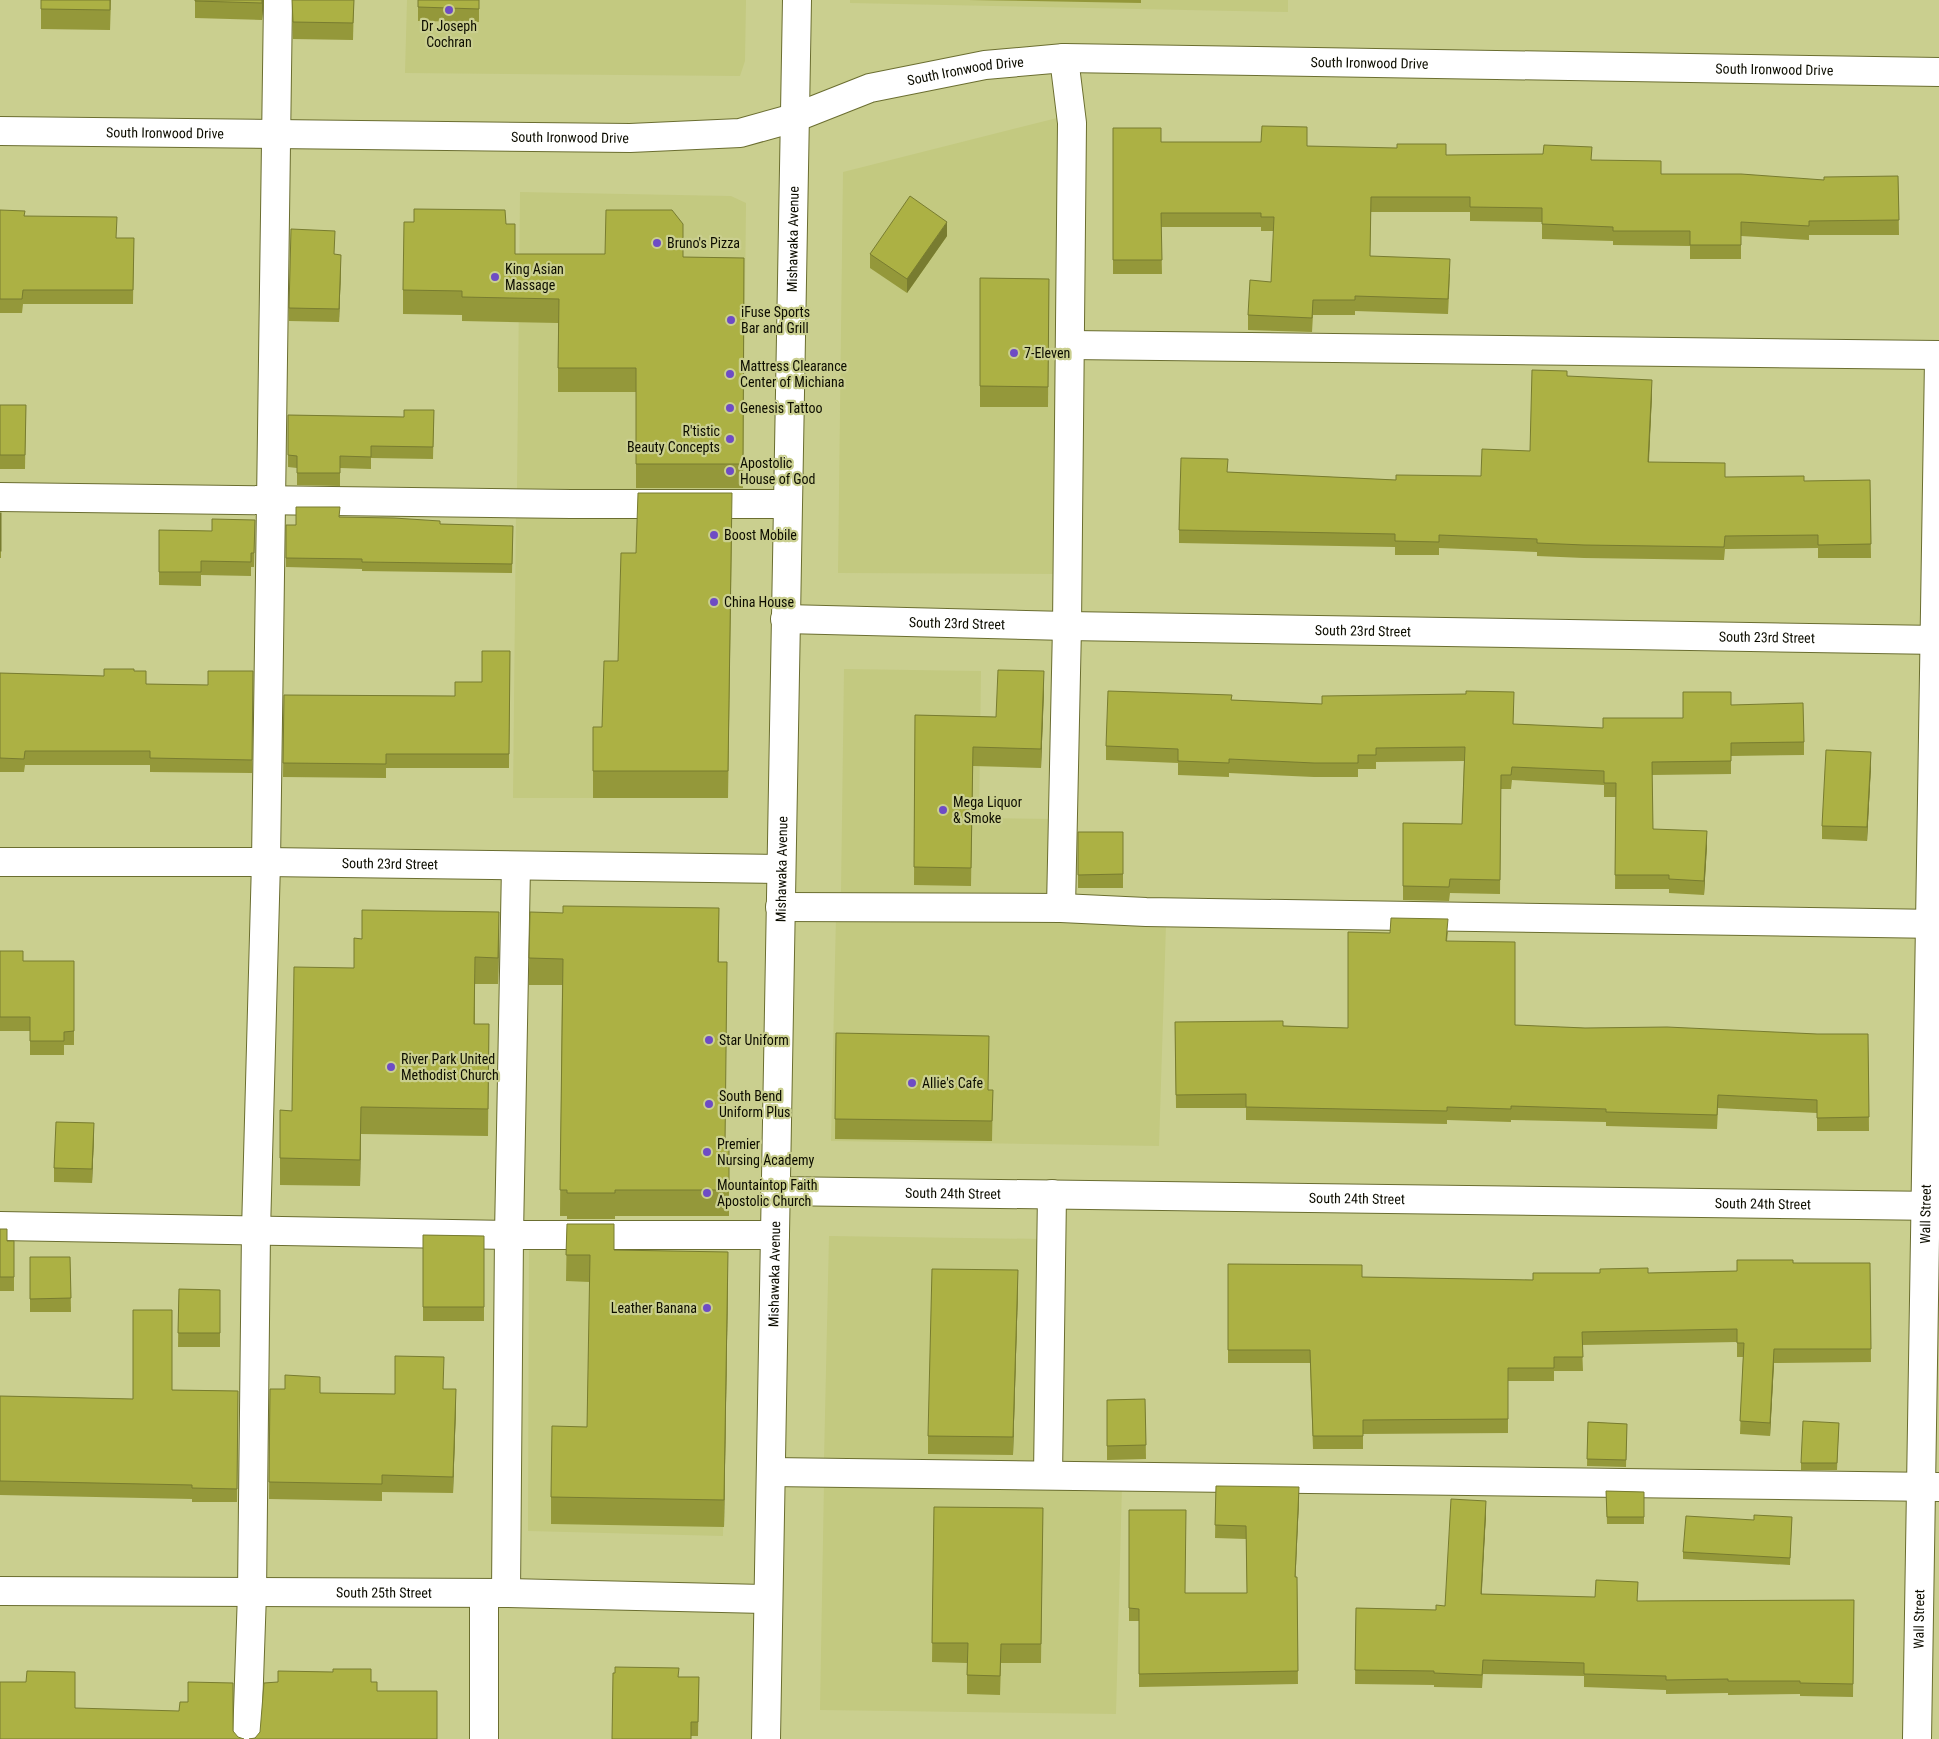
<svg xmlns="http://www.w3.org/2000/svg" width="1939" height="1739" font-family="'Roboto Condensed',sans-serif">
  <rect width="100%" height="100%" fill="#cacf8f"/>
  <!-- built -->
  <g fill="#c3c980">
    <polygon points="407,0 746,0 745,61 740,76 405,73"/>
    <polygon points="850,0 1288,0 1288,12 850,3"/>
    <polygon points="1065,116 1058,574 838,573 843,172"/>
    <polygon points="520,192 731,196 746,203 743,491 517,490"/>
    <polygon points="516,511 732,512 728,798 513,798"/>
    <polygon points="844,669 981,671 979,818 1053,819 1050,897 841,892"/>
    <polygon points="836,916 1166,925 1159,1146 831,1141"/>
    <polygon points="829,1236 1044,1239 1041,1463 824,1460"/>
    <polygon points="529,1241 727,1244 723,1536 528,1531"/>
    <polygon points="824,1483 1122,1485 1116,1714 820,1710"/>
  </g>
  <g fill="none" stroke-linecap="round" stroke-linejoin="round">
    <defs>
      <g id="minor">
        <polyline points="1070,345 1939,355"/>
        <polyline points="0,497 571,504 787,504"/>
        <path id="s1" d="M785,619L1067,626L1939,640"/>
        <path id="s2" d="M0,862H266L781,869"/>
        <polyline points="780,907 1061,908 1146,912 1939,924"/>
        <polyline points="1061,908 1067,626 1072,123 1064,58"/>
        <path id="s3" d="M775,1191L1939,1206"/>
        <polyline points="0,1226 509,1235 775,1235"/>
        <polyline points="771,1472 1938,1487"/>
        <polyline points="1048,1475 1052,1194"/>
        <path id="s4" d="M0,1591L506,1593L768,1599"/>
        <polyline points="506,1593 509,1235 516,866"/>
        <polyline points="247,1739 252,1593 256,1231 266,862 278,0"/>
        <polyline points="484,1739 484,1594"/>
        <path id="s5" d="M1917,1739L1939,360"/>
      </g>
      <g id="major">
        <path id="s6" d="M0,131L630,138L740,133L794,118L870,88L985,65L1064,58L1939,72"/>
        <path id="s7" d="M766,1739L797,0"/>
      </g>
    </defs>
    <!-- minor casing -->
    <use href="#minor" stroke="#6b6e30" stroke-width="30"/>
    <!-- major casing -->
    <use href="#major" stroke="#6b6e30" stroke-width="30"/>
    <!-- minor -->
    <use href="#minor" stroke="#fff" stroke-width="28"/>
    <!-- major -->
    <use href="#major" stroke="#fff" stroke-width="28"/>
  </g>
  <!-- wall -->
  <g fill="#94983a">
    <polygon points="41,0 111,0 110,30 41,29"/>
    <polygon points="195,0 264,0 262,20 195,18"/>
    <polygon points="292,0 354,0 353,40 293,39"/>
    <polygon points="418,0 479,0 479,22 418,21"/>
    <polygon points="968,0 1141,0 1141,3"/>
    <polygon points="1113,128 1161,142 1307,146 1446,155 1592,160 1661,174 1824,180 1898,176 1899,235 1809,235 1809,240 1741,236 1741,259 1690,259 1690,246 1613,245 1613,241 1542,239 1542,222 1470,221 1470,212 1371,212 1370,256 1450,274 1448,314 1355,311 1355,315 1313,315 1312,332 1248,330 1248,315 1271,282 1274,231 1261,231 1261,227 1161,227 1162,274 1113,274"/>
    <polygon points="0,210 116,238 134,238 133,304 23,304 22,313 0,313"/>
    <polygon points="506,224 515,254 683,257 744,258 743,488 636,488 636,392 558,392 558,323 462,321 462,315 403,314 403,290"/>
    <polygon points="947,236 907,293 870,268 870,254"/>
    <polygon points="335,254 341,268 339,322 289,321 289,308"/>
    <polygon points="980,278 1049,279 1048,407 980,407"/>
    <polygon points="1567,376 1652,394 1649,462 1725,477 1804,481 1870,480 1871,558 1818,558 1818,548 1725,549 1724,560 1584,558 1537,556 1537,552 1439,548 1439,555 1395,555 1395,547 1179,543 1179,530 1228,472 1396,480 1481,476 1530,451"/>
    <polygon points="0,405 26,405 25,469 0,469"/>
    <polygon points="434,410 433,459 371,458 371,469 340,468 340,486 297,485 297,468 288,467 288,415 404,417"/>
    <rect x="0" y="513" width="1" height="45"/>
    <polygon points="339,517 440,524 513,526 512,573 362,571 362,569 286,567 286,525 296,525"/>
    <polygon points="255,520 254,567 251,567 251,576 201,575 201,586 159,585 159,530 212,531"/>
    <polygon points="732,520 728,798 593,798 593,727 602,727 618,661 636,553"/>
    <polygon points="510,651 509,768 386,768 386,778 283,777 284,695 455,696 482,682"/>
    <polygon points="134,671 146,684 208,685 253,671 252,773 150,772 150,765 25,765 24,772 0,772 0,673 104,676"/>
    <polygon points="1044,690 1041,768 973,766 971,886 914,885 915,715 996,717"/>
    <polygon points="1232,700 1322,704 1514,706 1513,724 1603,728 1683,718 1731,705 1804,742 1804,755 1731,756 1731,774 1652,775 1653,829 1707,845 1704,895 1669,893 1669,889 1615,889 1616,797 1604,797 1604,785 1512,780 1511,789 1501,789 1500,894 1450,893 1449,901 1403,900 1403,823 1462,824 1464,761 1376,762 1376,769 1358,769 1358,777 1314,777 1229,773 1229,777 1178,775 1178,763 1106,760 1106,746"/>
    <polygon points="1871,766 1867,841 1822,839 1822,826"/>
    <polygon points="1123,832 1123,888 1078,888 1078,875"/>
    <polygon points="719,908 719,962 725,1145 729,1171 729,1216 615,1216 615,1219 567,1219 567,1216 560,1216 562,985 529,985 529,958 563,913"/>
    <polygon points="1448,932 1447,941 1515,1025 1585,1028 1817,1034 1868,1034 1869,1131 1817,1131 1817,1113 1718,1108 1717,1129 1606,1126 1606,1122 1511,1120 1511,1122 1447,1120 1447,1124 1246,1120 1246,1108 1176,1108 1175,1022 1348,1028 1390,933"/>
    <polygon points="499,938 498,984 475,984 475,1024 489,1024 488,1136 361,1134 360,1186 280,1185 280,1110 292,1111 354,968"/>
    <polygon points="0,951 23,961 74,961 74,1045 64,1045 64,1055 30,1055 30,1031 0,1031"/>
    <polygon points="836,1033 988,1090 993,1090 992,1141 835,1139"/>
    <polygon points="94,1136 92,1183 54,1182 54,1168"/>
    <polygon points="567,1224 614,1250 728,1279 724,1527 551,1524 551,1497 587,1427 590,1282 566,1281"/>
    <polygon points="0,1229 7,1241 14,1241 14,1291 0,1291"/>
    <polygon points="423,1235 484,1236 484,1321 423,1321"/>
    <polygon points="30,1257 70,1257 71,1312 30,1312"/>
    <polygon points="1793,1263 1870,1263 1871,1362 1774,1363 1770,1436 1740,1434 1743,1357 1737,1357 1737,1342 1582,1345 1583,1371 1554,1371 1554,1381 1508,1381 1508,1433 1363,1434 1363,1449 1313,1449 1310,1363 1228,1363 1228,1264 1362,1277 1533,1280 1648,1273 1737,1271"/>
    <polygon points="1018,1288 1013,1455 928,1454 928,1436"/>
    <polygon points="179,1289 220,1290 220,1347 178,1347"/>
    <polygon points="270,1389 320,1393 395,1394 443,1389 456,1406 453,1493 382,1492 382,1501 269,1499"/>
    <polygon points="172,1390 238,1391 237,1502 192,1502 192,1499 0,1495 0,1396 133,1399"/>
    <polygon points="1145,1399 1146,1459 1107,1460 1107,1400"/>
    <polygon points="1588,1422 1627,1424 1626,1467 1587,1466"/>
    <polygon points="1839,1423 1837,1470 1801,1470 1801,1463"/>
    <polygon points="1216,1486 1299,1500 1295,1577 1297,1577 1298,1684 1139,1687 1139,1621 1129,1621 1129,1510 1185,1593 1247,1593 1246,1539 1215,1538"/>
    <polygon points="1606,1491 1644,1492 1644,1524 1607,1524"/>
    <polygon points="934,1507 1043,1508 1041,1663 1001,1663 1000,1695 967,1694 967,1663 932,1662"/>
    <polygon points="1486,1514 1481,1594 1638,1601 1854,1600 1853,1697 1800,1696 1800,1694 1728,1695 1728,1693 1666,1694 1666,1690 1584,1687 1584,1676 1483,1674 1482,1688 1434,1687 1434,1685 1355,1684 1356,1608 1436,1610 1445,1606"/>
    <polygon points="1792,1517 1790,1565 1683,1559 1683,1552 1754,1520"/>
    <polygon points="679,1677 699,1677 698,1736 691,1736"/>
  </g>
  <!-- shaded-wall -->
  <g fill="#787c30">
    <polygon points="262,0 264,0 262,20"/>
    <polygon points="947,222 947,236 907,293 907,279"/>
    <polygon points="341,255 341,268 339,322 339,309"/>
    <polygon points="1652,380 1652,394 1648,475 1648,462"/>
    <polygon points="1044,671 1044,690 1041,768 1041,749"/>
    <polygon points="1871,752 1871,766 1867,841 1867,827"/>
    <polygon points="1707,831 1707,845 1704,895 1704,881"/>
    <polygon points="499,912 499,938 498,984 498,958"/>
    <polygon points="361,1107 361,1134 360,1186 360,1160"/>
    <polygon points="94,1123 94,1136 92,1183 92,1169"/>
    <polygon points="728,1252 728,1279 724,1527 724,1500"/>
    <polygon points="1018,1270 1018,1288 1013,1455 1013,1437"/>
    <polygon points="1774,1349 1774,1363 1770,1436 1770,1423"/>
    <polygon points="456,1389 456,1406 453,1493 453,1477"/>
    <polygon points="1299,1487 1299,1500 1295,1589 1295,1577"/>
    <polygon points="1486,1501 1486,1514 1481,1608 1481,1594"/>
  </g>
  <!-- building -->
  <g fill="#acb144" stroke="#787c30">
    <polygon points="41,0 110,0 110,10 41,9"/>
    <polygon points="195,0 262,0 262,3 195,1"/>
    <polygon points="292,0 354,0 353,23 293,22"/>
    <polygon points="418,0 479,0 479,9 418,7"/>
    <polygon points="1262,126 1307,127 1307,146 1397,148 1397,144 1446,144 1446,155 1543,154 1544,145 1592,147 1591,160 1661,161 1661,174 1741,174 1824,180 1824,177 1898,176 1899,220 1809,221 1809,226 1741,222 1741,245 1690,245 1690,231 1613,231 1613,227 1542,224 1542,208 1470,207 1470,197 1371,197 1370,256 1450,259 1448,299 1355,296 1355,300 1313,300 1312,318 1248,315 1250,280 1271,282 1274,217 1261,217 1261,213 1161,213 1162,260 1113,260 1113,128 1161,128 1161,142 1261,142"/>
    <polygon points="910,196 947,222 907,279 870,254"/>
    <polygon points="414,209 505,210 506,224 515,224 515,254 605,254 606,210 672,210 683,224 683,257 744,258 743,464 636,464 636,368 558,368 559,299 462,297 462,291 403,290 404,222 414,222"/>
    <polygon points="0,210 25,211 24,216 117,217 116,238 134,238 133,290 23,290 22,299 0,299"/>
    <polygon points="291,229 335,231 334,254 341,255 339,309 289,308"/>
    <polygon points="980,278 1049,279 1048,387 980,386"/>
    <polygon points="1532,370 1567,371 1567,376 1652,380 1648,462 1725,463 1725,477 1804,476 1804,481 1870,480 1871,544 1818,545 1818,535 1725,536 1724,547 1584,545 1537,543 1537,539 1439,535 1439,542 1395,541 1395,534 1179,530 1181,458 1228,459 1227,472 1396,480 1396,475 1481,476 1482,449 1530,451"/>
    <polygon points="0,405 26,405 25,455 0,455"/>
    <polygon points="404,410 434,410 433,447 371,446 371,457 340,456 340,473 297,473 297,456 288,455 288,415 404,417"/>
    <polygon points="638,493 732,493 728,771 593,771 593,727 602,727 604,661 618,661 621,553 636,553"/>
    <polygon points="296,507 340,507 339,517 394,518 440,521 440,524 513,526 512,564 362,562 362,559 286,558 286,525 296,525"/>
    <rect x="0" y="513" width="1" height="38"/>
    <polygon points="212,519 255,520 254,553 251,553 251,562 201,561 201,572 159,572 159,530 212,531"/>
    <polygon points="482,651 510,651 509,754 386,754 386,764 283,763 284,695 455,696 455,682 482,682"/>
    <polygon points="104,669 134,669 134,671 146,671 146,684 208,685 208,671 253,671 252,760 150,758 150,751 25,751 24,759 0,758 0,673 104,676"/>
    <polygon points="998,670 1044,671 1041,749 973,747 971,868 914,867 915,715 996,717"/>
    <polygon points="1108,691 1232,695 1231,700 1322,704 1322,696 1466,694 1466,691 1514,692 1513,724 1603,728 1603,718 1683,718 1683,692 1731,692 1731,705 1803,703 1804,742 1731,743 1731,761 1652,762 1653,829 1707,831 1704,881 1669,879 1669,875 1615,875 1616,783 1604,783 1604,771 1512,767 1511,775 1501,775 1500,880 1450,879 1449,887 1403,886 1403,823 1462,824 1465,747 1376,748 1376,755 1358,755 1358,763 1314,763 1229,759 1229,763 1178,761 1178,749 1106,746"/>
    <polygon points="1826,750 1871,752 1867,827 1822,826"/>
    <polygon points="1078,832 1123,832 1123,874 1078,875"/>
    <polygon points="563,906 719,908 718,962 727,962 725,1145 729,1145 729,1190 615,1190 615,1193 567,1193 567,1190 560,1190 563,959 529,958 530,912 563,913"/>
    <polygon points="362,910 499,912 498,958 475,957 474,1024 489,1024 488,1109 361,1107 360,1160 280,1158 280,1110 292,1111 294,967 354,968 354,938 362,939"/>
    <polygon points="1391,918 1448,919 1446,941 1515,942 1515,1025 1585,1028 1667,1027 1817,1034 1868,1034 1869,1117 1817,1118 1817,1100 1718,1095 1717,1115 1606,1112 1606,1109 1511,1106 1511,1109 1447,1107 1447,1111 1246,1107 1246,1094 1176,1095 1175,1022 1283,1021 1283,1026 1348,1028 1348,932 1390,933"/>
    <polygon points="0,951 23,951 23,961 74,961 74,1031 64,1032 64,1041 30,1041 30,1017 0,1017"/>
    <polygon points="836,1033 989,1036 988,1090 993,1090 992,1121 835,1119"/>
    <polygon points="56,1122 94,1123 92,1169 54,1168"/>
    <polygon points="567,1224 614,1224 614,1250 728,1252 724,1500 551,1497 552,1426 587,1427 590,1255 566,1255"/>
    <polygon points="0,1229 7,1229 7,1241 14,1241 14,1277 0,1277"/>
    <polygon points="423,1235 484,1236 484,1307 423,1307"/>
    <polygon points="30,1257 70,1257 71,1298 30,1299"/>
    <polygon points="1737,1260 1793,1260 1793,1263 1870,1263 1871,1349 1774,1349 1770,1423 1740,1421 1744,1343 1737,1343 1737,1329 1582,1332 1583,1357 1554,1357 1554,1368 1508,1368 1508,1419 1363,1420 1363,1436 1313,1436 1310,1350 1228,1350 1228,1264 1362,1265 1362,1277 1533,1280 1533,1273 1600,1273 1600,1269 1648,1268 1648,1273 1737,1271"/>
    <polygon points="932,1269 1018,1270 1013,1437 928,1436"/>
    <polygon points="179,1289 220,1290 220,1333 178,1333"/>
    <polygon points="133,1310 172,1310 172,1390 238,1391 237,1489 192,1488 192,1485 0,1481 0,1396 133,1399"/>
    <polygon points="395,1356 444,1357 443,1389 456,1389 453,1477 382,1475 382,1484 269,1482 270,1389 285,1389 285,1375 320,1377 320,1393 395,1394"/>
    <polygon points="1145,1399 1146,1445 1107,1446 1107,1400"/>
    <polygon points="1803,1421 1839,1423 1837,1463 1801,1463"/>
    <polygon points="1588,1422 1627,1424 1626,1460 1587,1459"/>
    <polygon points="1216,1486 1299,1487 1295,1577 1297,1577 1298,1671 1139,1674 1139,1609 1129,1608 1129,1510 1186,1510 1185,1593 1247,1593 1246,1526 1215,1525"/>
    <polygon points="1606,1491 1644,1492 1644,1517 1607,1517"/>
    <polygon points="1451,1499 1486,1501 1481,1594 1595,1597 1596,1580 1638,1582 1637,1601 1854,1600 1853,1684 1800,1683 1800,1681 1728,1681 1728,1679 1666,1680 1666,1676 1584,1674 1584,1663 1483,1660 1482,1675 1434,1673 1434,1671 1355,1670 1356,1608 1436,1610 1436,1605 1445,1606"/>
    <polygon points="934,1507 1043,1508 1041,1644 1001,1644 1000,1676 967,1675 968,1643 932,1643"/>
    <polygon points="1754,1515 1792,1517 1790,1558 1683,1552 1686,1516 1754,1520"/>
    <polygon points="615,1667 679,1668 678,1677 699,1677 698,1722 691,1722 691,1739 612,1739 613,1673 615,1673"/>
    <polygon points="333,1669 371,1669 371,1682 377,1682 377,1691 437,1691 437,1739 249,1739 255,1738 260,1732 264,1683 278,1682 278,1671 333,1672"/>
    <polygon points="27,1671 75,1672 75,1708 179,1711 180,1702 188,1702 188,1682 233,1683 233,1731 238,1737 244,1739 0,1739 0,1682 26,1682"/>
  </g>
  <!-- markers -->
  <g fill="#6e4cc5" stroke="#cacf8f" stroke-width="2">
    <circle cx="449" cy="10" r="5"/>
    <circle cx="657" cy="243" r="5"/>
    <circle cx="495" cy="277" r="5"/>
    <circle cx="731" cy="320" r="5"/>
    <circle cx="1014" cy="353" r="5"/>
    <circle cx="730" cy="374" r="5"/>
    <circle cx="730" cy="408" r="5"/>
    <circle cx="730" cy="439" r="5"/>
    <circle cx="730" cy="471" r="5"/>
    <circle cx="714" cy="535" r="5"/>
    <circle cx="714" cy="602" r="5"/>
    <circle cx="943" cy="810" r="5"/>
    <circle cx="709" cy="1040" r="5"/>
    <circle cx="391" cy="1067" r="5"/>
    <circle cx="912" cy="1083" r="5"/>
    <circle cx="709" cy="1104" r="5"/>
    <circle cx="707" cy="1152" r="5"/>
    <circle cx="707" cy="1193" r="5"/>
    <circle cx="707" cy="1308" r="5"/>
  </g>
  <g text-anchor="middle" stroke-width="4.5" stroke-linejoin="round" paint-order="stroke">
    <!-- poi labels -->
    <g font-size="14" fill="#0d0d00" stroke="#cacf8f" text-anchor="start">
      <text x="449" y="31" text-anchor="middle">Dr Joseph<tspan x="449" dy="16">Cochran</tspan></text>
      <text x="667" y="248">Bruno's Pizza</text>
      <text x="505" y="274">King Asian<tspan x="505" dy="16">Massage</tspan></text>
      <text x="741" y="317">iFuse Sports<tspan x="741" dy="16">Bar and Grill</tspan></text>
      <text x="1024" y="358">7-Eleven</text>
      <text x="740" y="371">Mattress Clearance<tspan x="740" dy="16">Center of Michiana</tspan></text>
      <text x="740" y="413">Genesis Tattoo</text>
      <text x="720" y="436" text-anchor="end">R'tistic<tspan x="720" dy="16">Beauty Concepts</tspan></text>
      <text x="740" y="468">Apostolic<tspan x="740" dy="16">House of God</tspan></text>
      <text x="724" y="540">Boost Mobile</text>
      <text x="724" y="607">China House</text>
      <text x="953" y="807">Mega Liquor<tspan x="953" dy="16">&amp; Smoke</tspan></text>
      <text x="719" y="1045">Star Uniform</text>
      <text x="401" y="1064">River Park United<tspan x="401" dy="16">Methodist Church</tspan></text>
      <text x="922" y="1088">Allie's Cafe</text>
      <text x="719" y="1101">South Bend<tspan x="719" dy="16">Uniform Plus</tspan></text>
      <text x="717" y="1149">Premier<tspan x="717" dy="16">Nursing Academy</tspan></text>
      <text x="717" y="1190">Mountaintop Faith<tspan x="717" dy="16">Apostolic Church</tspan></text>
      <text x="697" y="1313" text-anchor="end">Leather Banana</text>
    </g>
    <!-- street labels -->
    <g font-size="14" fill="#0d0d00" stroke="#cacf8f">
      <text dy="5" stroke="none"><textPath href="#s6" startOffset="1380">South Ironwood Drive</textPath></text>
      <text dy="5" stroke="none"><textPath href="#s6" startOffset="1785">South Ironwood Drive</textPath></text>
      <text dy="5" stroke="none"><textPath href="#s6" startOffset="975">South Ironwood Drive</textPath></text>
      <text dy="5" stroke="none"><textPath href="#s6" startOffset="165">South Ironwood Drive</textPath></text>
      <text dy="5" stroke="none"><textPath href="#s6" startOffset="570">South Ironwood Drive</textPath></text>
      <text dy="5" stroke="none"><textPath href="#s7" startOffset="1500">Mishawaka Avenue</textPath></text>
      <text dy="5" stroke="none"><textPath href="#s1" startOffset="172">South 23rd Street</textPath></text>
      <text dy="5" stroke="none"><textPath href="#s1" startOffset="578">South 23rd Street</textPath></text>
      <text dy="5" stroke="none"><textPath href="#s1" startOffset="982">South 23rd Street</textPath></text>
      <text dy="5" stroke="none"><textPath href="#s2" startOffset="390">South 23rd Street</textPath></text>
      <text dy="5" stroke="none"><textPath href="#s7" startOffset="870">Mishawaka Avenue</textPath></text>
      <text dy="5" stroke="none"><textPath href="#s3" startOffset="178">South 24th Street</textPath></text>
      <text dy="5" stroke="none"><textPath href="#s3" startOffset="582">South 24th Street</textPath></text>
      <text dy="5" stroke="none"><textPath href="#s3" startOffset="988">South 24th Street</textPath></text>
      <text dy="5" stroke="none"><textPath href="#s5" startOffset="525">Wall Street</textPath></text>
      <text dy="5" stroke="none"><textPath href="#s7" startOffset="465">Mishawaka Avenue</textPath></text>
      <text dy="5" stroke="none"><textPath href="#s4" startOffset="384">South 25th Street</textPath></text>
      <text dy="5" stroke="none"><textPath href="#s5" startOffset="120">Wall Street</textPath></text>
    </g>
  </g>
</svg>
